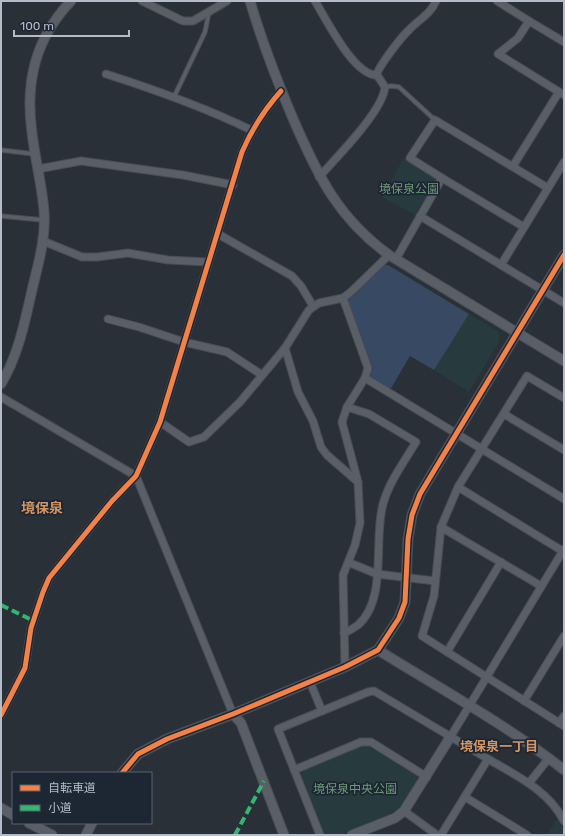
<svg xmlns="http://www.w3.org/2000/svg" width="565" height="836" font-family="Rubik,'Noto Sans JP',sans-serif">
  <rect width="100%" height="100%" fill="#2a3038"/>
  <!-- green -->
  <g fill="#273a3e">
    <polygon points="404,158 435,177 436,181 415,215 382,197"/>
    <polygon points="469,314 498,331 500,340 469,392 434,370"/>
    <polygon points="364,745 369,746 416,775 419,780 405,803 385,817 340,835 323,835 301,774 303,770"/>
    <polygon points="558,818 564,830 564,835 546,835"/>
  </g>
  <!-- water -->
  <polygon fill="#384963" points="382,265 388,265 469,314 434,370 410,356 390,390 372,379 370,374 373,369 349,304 349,298 356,294"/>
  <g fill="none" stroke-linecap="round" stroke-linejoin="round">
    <defs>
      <g id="service">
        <polyline points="386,87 391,86 399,87 435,120"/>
        <polyline points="174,97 205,32 209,12"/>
        <polyline points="1,150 34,154"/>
        <polyline points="1,216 43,220"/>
      </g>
      <g id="minor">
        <polyline points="142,1 183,21 193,21 227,1"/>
        <path d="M315,1C326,19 354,76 377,75"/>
        <polyline points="497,1 529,21 518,38 498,54 564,95"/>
        <polyline points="529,21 564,42"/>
        <path d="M106,74C156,90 204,107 251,130"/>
        <polyline points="513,166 559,92"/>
        <polyline points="38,169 81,161 183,175 233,185"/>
        <path d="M319,177C336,158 383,111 385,87L377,75C377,68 403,35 409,30C419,19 430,15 436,1"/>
        <polyline points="442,178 524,227"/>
        <polyline points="420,216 564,303"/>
        <polyline points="218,234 292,276 301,286 313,306"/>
        <polyline points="43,241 82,257 97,257 128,253 168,260 208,262"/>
        <polyline points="396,259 442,178 410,158 435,120 548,188"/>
        <polyline points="501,265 564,162"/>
        <polyline points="343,298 368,368 365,378 347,407 342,422 358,482 360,523 355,545 343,575 345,667"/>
        <polyline points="108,319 139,327 184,342 227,352 262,375"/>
        <polyline points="285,348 298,392 313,421 321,447 327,455 358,482"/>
        <polyline points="365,378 564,499"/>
        <polyline points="1,397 136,476 233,714"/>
        <polyline points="564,398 527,376 458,487 441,527 434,596 422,636 564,726"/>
        <polyline points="504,414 564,450"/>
        <polyline points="160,422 189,442 204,437 240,402 285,348 309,310 319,303 343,298 352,291 389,255"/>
        <polyline points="458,487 564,552"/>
        <polyline points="441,527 541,586"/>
        <polyline points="350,563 377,574 435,581"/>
        <path d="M344,633C349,631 354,628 358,625C388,599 373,539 383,504C389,482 404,462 416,442L369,414L347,407"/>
        <polyline points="447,652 501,562"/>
        <polyline points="310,682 322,711"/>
        <polyline points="524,701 564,636"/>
        <path d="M1,715L25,668L31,628L43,592L49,578L112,501L136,476L160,422L242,152C252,129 264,110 281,91"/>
        <polyline points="559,723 564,716"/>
        <polyline points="451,736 564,549"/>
        <polyline points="294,770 361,742 371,742 427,777"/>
        <polyline points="529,783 549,758"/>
        <polyline points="465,797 527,835"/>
        <polyline points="404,811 437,835"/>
        <polyline points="320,835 278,729 368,692 374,691 488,759"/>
        <path d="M441,835L488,759C517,776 548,790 564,821"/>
      </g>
      <g id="tertiary">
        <path d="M250,1C262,42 277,81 294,121C318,176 338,218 389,255L564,361"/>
        <path d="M1,384C19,354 25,320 33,286C39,261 46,237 44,211C42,185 35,159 32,133C25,82 35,39 71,1"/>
        <path d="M378,650C439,688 509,726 564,770"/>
        <polyline points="233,714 241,723 284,835"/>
        <polyline points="122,773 138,754 167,739 233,714 345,667 378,650 399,618 405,602 408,539 412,515 420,494 564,255"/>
        <polyline points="1,808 13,815"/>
        <polyline points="29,823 52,835"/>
        <polyline points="86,835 92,823"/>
        <polyline points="352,835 395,818 404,811 451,736"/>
      </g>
    </defs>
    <!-- service casing -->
    <use href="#service" stroke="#484c53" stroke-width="5.5"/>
    <!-- minor casing -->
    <use href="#minor" stroke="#484c53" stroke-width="9"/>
    <!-- tertiary casing -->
    <use href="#tertiary" stroke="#484c53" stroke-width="11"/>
    <!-- service -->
    <use href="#service" stroke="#5a5e66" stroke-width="3.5"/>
    <!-- minor -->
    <use href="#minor" stroke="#5a5e66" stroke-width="7"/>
    <!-- tertiary -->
    <use href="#tertiary" stroke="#5a5e66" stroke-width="9"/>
    <!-- quiet -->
    <g stroke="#33b770" stroke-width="4" stroke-dasharray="8 4" stroke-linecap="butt">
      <polyline points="1,605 34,621"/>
      <polyline points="235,835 264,781"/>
    </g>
    <defs>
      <g id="cycleway">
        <path d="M1,715L25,668L31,628L43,592L49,578L112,501L136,476L160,422L242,152C252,129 264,110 281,91"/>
        <polyline points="122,773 138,754 167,739 233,714 345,667 378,650 399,618 405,602 408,539 412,515 420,494 564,255"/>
      </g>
    </defs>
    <!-- cycleway casing -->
    <use href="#cycleway" stroke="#1d2633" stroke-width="8"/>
    <!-- cycleway -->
    <use href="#cycleway" stroke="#f48246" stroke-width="5"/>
  </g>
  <g text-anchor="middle" stroke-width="3.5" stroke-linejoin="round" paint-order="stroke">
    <!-- park labels -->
    <g font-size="12" fill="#6b9a76" stroke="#1d2633">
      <text x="409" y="193">境保泉公園</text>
      <text x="355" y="793">境保泉中央公園</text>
    </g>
    <!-- neighbourhood labels -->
    <g font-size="13" font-weight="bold" fill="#d59563" stroke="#1d2633">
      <text x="499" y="751">境保泉一丁目</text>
    </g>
    <!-- quarter labels -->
    <g font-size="14" font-weight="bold" fill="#d59563" stroke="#1d2633">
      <text x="42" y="513">境保泉</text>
    </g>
  </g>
  <!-- border -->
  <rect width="565" height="836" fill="none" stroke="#b4bcc9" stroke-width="4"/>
  <!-- legend -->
  <rect x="12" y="772" width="140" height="52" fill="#1d2633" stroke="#59626f"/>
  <rect x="20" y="785" width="20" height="6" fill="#f48246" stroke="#59626f"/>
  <text x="48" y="792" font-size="12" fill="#b4bcc9">自転車道</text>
  <rect x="20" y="805" width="20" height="6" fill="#33b770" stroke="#59626f"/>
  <text x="48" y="812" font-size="12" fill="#b4bcc9">小道</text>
  <!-- scale -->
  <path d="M14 30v6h115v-6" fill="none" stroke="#b4bcc9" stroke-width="2"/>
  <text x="20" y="30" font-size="12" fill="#b4bcc9" stroke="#1d2633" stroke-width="3" paint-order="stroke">100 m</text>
</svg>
